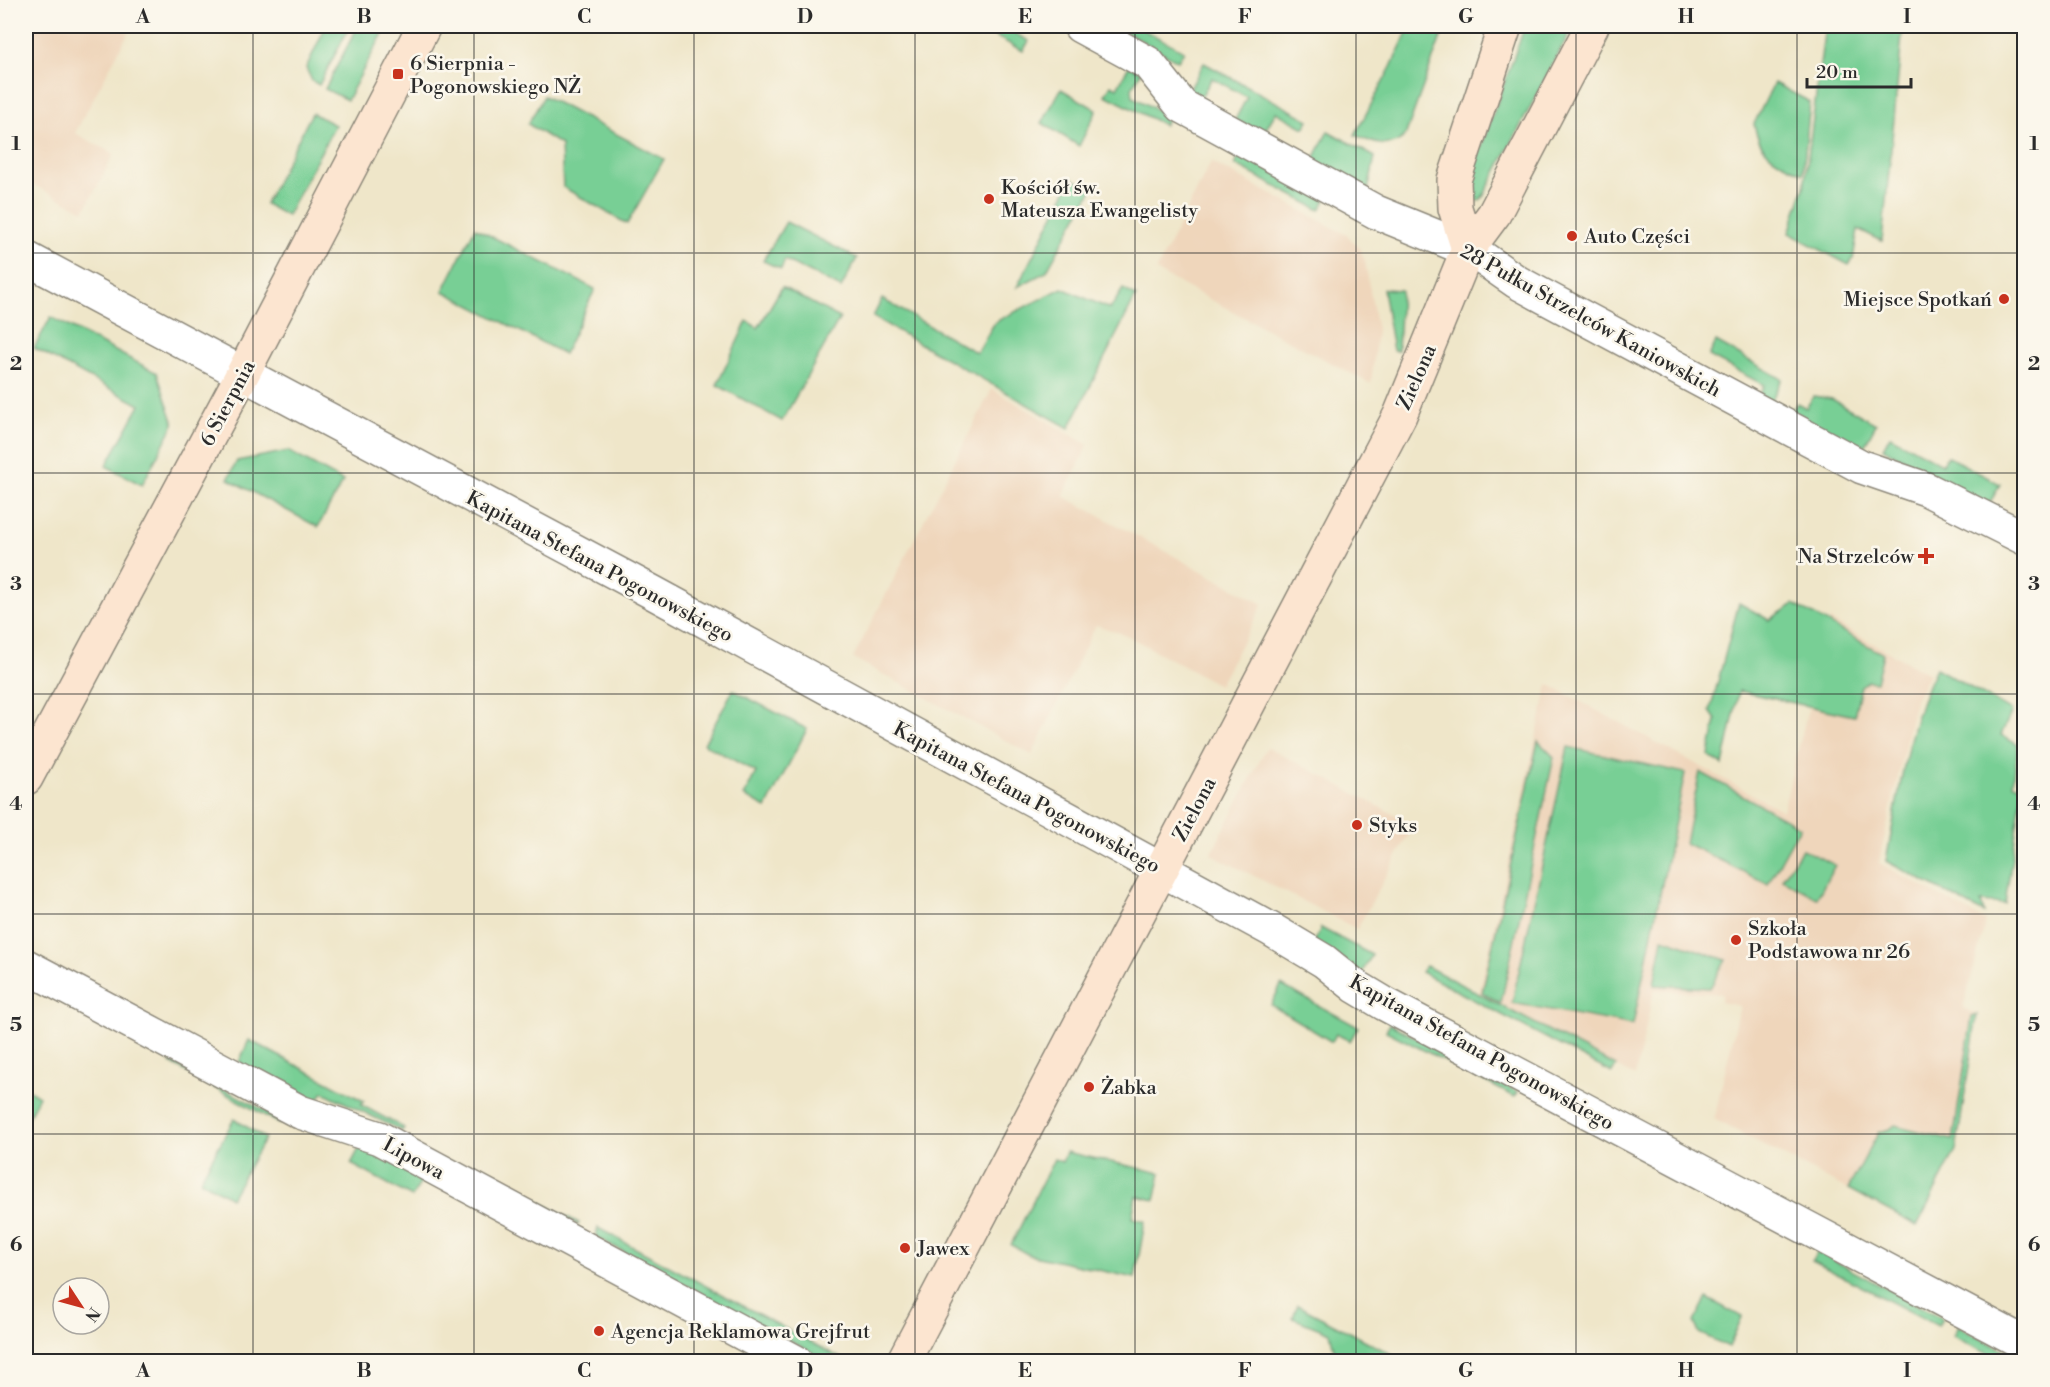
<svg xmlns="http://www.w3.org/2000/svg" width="2050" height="1387" font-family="'Libre Bodoni',serif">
  <rect width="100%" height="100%" fill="#fbf7ec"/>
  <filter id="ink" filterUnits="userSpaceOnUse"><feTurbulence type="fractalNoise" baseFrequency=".0167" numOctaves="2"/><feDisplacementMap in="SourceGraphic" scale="12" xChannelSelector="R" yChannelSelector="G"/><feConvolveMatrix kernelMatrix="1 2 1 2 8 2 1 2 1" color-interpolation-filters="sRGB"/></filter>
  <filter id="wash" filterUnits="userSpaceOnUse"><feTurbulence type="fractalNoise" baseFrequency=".008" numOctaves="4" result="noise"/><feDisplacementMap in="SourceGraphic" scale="24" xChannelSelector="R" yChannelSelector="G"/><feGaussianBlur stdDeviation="1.35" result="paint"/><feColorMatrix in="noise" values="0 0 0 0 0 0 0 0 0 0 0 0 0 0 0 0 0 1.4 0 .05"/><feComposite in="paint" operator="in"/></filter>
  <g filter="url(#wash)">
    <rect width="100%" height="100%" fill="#efe6c9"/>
    <!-- built -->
    <g fill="#efd6bb">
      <polygon points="26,26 132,26 75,133 114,154 84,211 26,181"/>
      <polygon points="1211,162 1347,235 1359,248 1365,261 1377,330 1371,384 1156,271"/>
      <polygon points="992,389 1088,445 1063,496 1263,604 1219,685 1126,635 1096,625 1032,755 853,658"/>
      <polygon points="1830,620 1929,674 1915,699 1879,863 1986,921 1963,1008 1977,1015 1956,1150 1917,1226 1714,1119 1740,1006 1721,1002 1722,994 1654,990 1635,1076 1479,994 1548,684 1783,811"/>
      <polygon points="1267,747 1414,825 1357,929 1211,854"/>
    </g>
    <!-- green -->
    <g fill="#78cf95" stroke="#527d60" stroke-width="1.5">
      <polygon points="326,26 350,26 319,85 312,81 306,68"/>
      <polygon points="358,26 387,26 347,100 325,89"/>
      <polygon points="976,26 1001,26 1029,41 1023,51"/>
      <polygon points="1106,26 1136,26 1184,51 1178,61 1119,28"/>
      <path d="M1410,26H1445L1405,136C1390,151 1372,143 1355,135L1391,67Z"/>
      <polygon points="1525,26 1573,26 1484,195 1480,200 1469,203 1464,194"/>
      <polygon points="1825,26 1903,26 1882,241 1858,229 1853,259 1849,265 1789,233 1804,188"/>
      <polygon points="1204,63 1309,120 1304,128 1276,112 1263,134 1235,120 1247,97 1212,78 1199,100 1187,94"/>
      <polygon points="1129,66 1141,72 1132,88 1133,97 1169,116 1164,125 1105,95 1111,85 1117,88"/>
      <path d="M1774,83L1810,102L1803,173C1777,161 1760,155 1754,124Z"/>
      <polygon points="1061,89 1097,110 1079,146 1042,123"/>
      <polygon points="544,96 664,159 627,224 563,187 561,145 528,124"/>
      <polygon points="312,113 335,125 287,216 265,204"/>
      <polygon points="1328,131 1375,157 1368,190 1313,161"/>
      <polygon points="1240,154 1326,199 1320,210 1235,165"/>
      <polygon points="1072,179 1093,188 1046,272 1017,287"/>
      <polygon points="786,222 857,258 841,288 785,260 781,269 763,261"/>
      <polygon points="475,228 595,289 564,354 443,291"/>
      <polygon points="782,287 840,318 782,421 717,385 747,321 758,328"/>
      <polygon points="1062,288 1110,309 1123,289 1136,296 1069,428 873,317 882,299 977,353 995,322"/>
      <polygon points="1383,289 1401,290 1398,351 1393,350"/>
      <polygon points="51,317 157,373 174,424 142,485 106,466 140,405 34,348"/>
      <polygon points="1716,342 1782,379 1770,403 1759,397 1764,385 1709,356"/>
      <polygon points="1814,396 1832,399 1876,424 1861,452 1791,413 1797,403 1806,408"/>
      <polygon points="1890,436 1942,464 1947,456 2000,484 1989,505 1883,448"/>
      <polygon points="288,451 343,481 318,527 228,479 237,461"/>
      <polygon points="1739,603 1769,620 1794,604 1883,654 1876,682 1868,681 1861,686 1854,716 1739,691 1723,765 1709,756 1716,720 1710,711"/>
      <path d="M1936,668L2012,711L2001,735L2018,745L2013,784L2023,786L2005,904L1981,902L1984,913L1886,861C1899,797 1906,727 1936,668Z"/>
      <polygon points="733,690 807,729 766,808 744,796 756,772 704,744"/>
      <polygon points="1538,741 1554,757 1501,1003 1482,993"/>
      <polygon points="1568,747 1685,773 1633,1025 1512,1003"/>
      <polygon points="1700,772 1800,827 1768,884 1685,843"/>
      <polygon points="1802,849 1835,865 1817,898 1782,879"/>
      <polygon points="1321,928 1372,955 1360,976 1314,942"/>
      <polygon points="1663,938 1726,960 1710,988 1654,985"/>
      <polygon points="1426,966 1616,1066 1612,1073 1421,972"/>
      <polygon points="1281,985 1358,1027 1350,1041 1336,1034 1332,1042 1271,1005"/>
      <polygon points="1977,1015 1956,1150 1917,1226 1848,1189 1879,1132 1890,1129 1895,1125 1953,1140 1972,1017"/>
      <polygon points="1390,1024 1518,1092 1515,1097 1386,1031"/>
      <polygon points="249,1040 364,1101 361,1105 404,1128 402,1131 323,1092 317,1101 310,1100 239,1062"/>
      <polygon points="171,1061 283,1120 280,1124 170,1063"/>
      <polygon points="26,1088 39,1096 26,1122"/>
      <polygon points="234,1119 265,1138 231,1198 200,1180"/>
      <polygon points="360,1147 374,1150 422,1180 412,1197 351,1164"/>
      <polygon points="1066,1152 1161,1173 1155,1200 1136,1196 1132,1218 1145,1221 1135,1278 1029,1255 1011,1245 1054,1159 1062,1162"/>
      <polygon points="470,1165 579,1223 578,1225 471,1170"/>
      <polygon points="598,1228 844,1360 843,1361 828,1361 596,1237"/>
      <polygon points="1817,1252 1942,1318 1938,1326 1812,1261"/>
      <polygon points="1707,1298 1742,1317 1729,1347 1699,1333 1694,1322"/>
      <polygon points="1297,1305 1393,1355 1392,1361 1337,1361 1330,1333 1293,1318"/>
      <polygon points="1958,1326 2024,1361 2002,1361 1953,1336"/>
    </g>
  </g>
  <g filter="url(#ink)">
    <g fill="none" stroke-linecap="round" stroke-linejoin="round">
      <defs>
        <g id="street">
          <polyline points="1080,26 1148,63 1182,106 1376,212 1474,252 1517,282 1862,467 1926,489 2024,538"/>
          <polyline points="26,258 652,592 1272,930 1324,961 1355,986 1385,1004 2024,1343"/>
          <polyline points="26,966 300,1112 379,1138 796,1362"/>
        </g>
        <g id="secondary">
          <polyline points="1468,249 1455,208 1454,180 1505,26"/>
          <polyline points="26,778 242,375 424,26"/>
          <polyline points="903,1362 1400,415 1468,249 1494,214 1592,26"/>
        </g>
      </defs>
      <!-- street casing -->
      <use href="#street" stroke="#8d887a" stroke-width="36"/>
      <!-- secondary casing -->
      <use href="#secondary" stroke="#8d887a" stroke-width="36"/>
      <!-- street -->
      <use href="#street" stroke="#fff" stroke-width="33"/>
      <!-- secondary -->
      <use href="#secondary" stroke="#fce5d0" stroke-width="33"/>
    </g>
  </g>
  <!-- grid -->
  <path fill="none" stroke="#2b2b2b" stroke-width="1.5" stroke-opacity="0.55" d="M253,26V1362M474,26V1362M694,26V1362M915,26V1362M1135,26V1362M1356,26V1362M1576,26V1362M1797,26V1362M26,253H2024M26,473H2024M26,694H2024M26,914H2024M26,1134H2024"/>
  <!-- markers -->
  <g fill="#c8321e" stroke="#fbf7ec" stroke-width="2">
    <rect x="392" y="68" width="12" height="12" rx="3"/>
    <circle cx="989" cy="199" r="6"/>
    <circle cx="1572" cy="236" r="6"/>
    <circle cx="2004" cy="299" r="6"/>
    <path d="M1923 547h6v6h6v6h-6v6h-6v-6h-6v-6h6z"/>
    <circle cx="1357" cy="825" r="6"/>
    <circle cx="1736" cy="940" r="6"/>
    <circle cx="1089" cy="1087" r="6"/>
    <circle cx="905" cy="1248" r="6"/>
    <circle cx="599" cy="1331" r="6"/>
  </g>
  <g text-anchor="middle" stroke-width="5" stroke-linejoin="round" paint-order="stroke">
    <!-- poi labels -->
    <g font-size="20" fill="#2b2b2b" stroke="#fbf7ec" text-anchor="start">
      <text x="410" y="70">6 Sierpnia -<tspan x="410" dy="23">Pogonowskiego NŻ</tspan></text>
      <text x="1001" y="194">Kościół św.<tspan x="1001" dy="23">Mateusza Ewangelisty</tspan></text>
      <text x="1584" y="243">Auto Części</text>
      <text x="1992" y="306" text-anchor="end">Miejsce Spotkań</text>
      <text x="1914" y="563" text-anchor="end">Na Strzelców</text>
      <text x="1369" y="832">Styks</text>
      <text x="1748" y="935">Szkoła<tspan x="1748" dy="23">Podstawowa nr 26</tspan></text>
      <text x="1101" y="1094">Żabka</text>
      <text x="917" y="1255">Jawex</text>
      <text x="611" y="1338">Agencja Reklamowa Grejfrut</text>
    </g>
    <!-- street labels -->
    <g font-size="20" fill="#2b2b2b" stroke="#fbf7ec">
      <text transform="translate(1591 320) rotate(29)" y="7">28 Pułku Strzelców Kaniowskich</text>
      <text transform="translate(1416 377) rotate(-66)" y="7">Zielona</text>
      <text transform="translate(227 403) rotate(-62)" y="7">6 Sierpnia</text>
      <text transform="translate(600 566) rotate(28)" y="7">Kapitana Stefana Pogonowskiego</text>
      <text transform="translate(1027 797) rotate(28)" y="7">Kapitana Stefana Pogonowskiego</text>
      <text transform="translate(1194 809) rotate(-62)" y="7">Zielona</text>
      <text transform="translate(1482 1052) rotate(29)" y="7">Kapitana Stefana Pogonowskiego</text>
      <text transform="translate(414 1158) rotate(28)" y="7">Lipowa</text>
    </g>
  </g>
  <!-- margin -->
  <rect width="2050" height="1387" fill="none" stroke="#fbf7ec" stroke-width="66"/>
  <!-- north arrow -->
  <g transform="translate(81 1306) rotate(126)"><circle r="28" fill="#fbf7ec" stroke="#a8a59f" stroke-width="1.5"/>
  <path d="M0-4.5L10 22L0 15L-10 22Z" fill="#c8321e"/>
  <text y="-9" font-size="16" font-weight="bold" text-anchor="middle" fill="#2b2b2b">N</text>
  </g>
  <!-- scale -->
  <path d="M1807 78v9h104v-9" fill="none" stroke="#2b2b2b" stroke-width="3"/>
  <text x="1816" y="78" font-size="18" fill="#2b2b2b" stroke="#fbf7ec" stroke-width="4.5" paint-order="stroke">20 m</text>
  <rect x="33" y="33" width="1984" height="1321" fill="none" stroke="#2b2b2b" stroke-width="2"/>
  <g font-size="20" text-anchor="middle" font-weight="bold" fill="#2b2b2b">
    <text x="143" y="23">A</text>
    <text x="364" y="23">B</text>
    <text x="584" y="23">C</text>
    <text x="805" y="23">D</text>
    <text x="1025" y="23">E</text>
    <text x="1245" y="23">F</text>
    <text x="1466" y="23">G</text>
    <text x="1686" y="23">H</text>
    <text x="1907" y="23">I</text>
    <text x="16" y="150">1</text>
    <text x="2034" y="150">1</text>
    <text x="16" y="370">2</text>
    <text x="2034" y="370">2</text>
    <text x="16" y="590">3</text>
    <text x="2034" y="590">3</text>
    <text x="16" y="810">4</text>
    <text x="2034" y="810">4</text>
    <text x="16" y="1031">5</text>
    <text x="2034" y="1031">5</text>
    <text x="16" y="1251">6</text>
    <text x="2034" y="1251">6</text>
    <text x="143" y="1377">A</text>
    <text x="364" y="1377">B</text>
    <text x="584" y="1377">C</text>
    <text x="805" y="1377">D</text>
    <text x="1025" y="1377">E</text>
    <text x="1245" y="1377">F</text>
    <text x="1466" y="1377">G</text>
    <text x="1686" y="1377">H</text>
    <text x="1907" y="1377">I</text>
  </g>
</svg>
